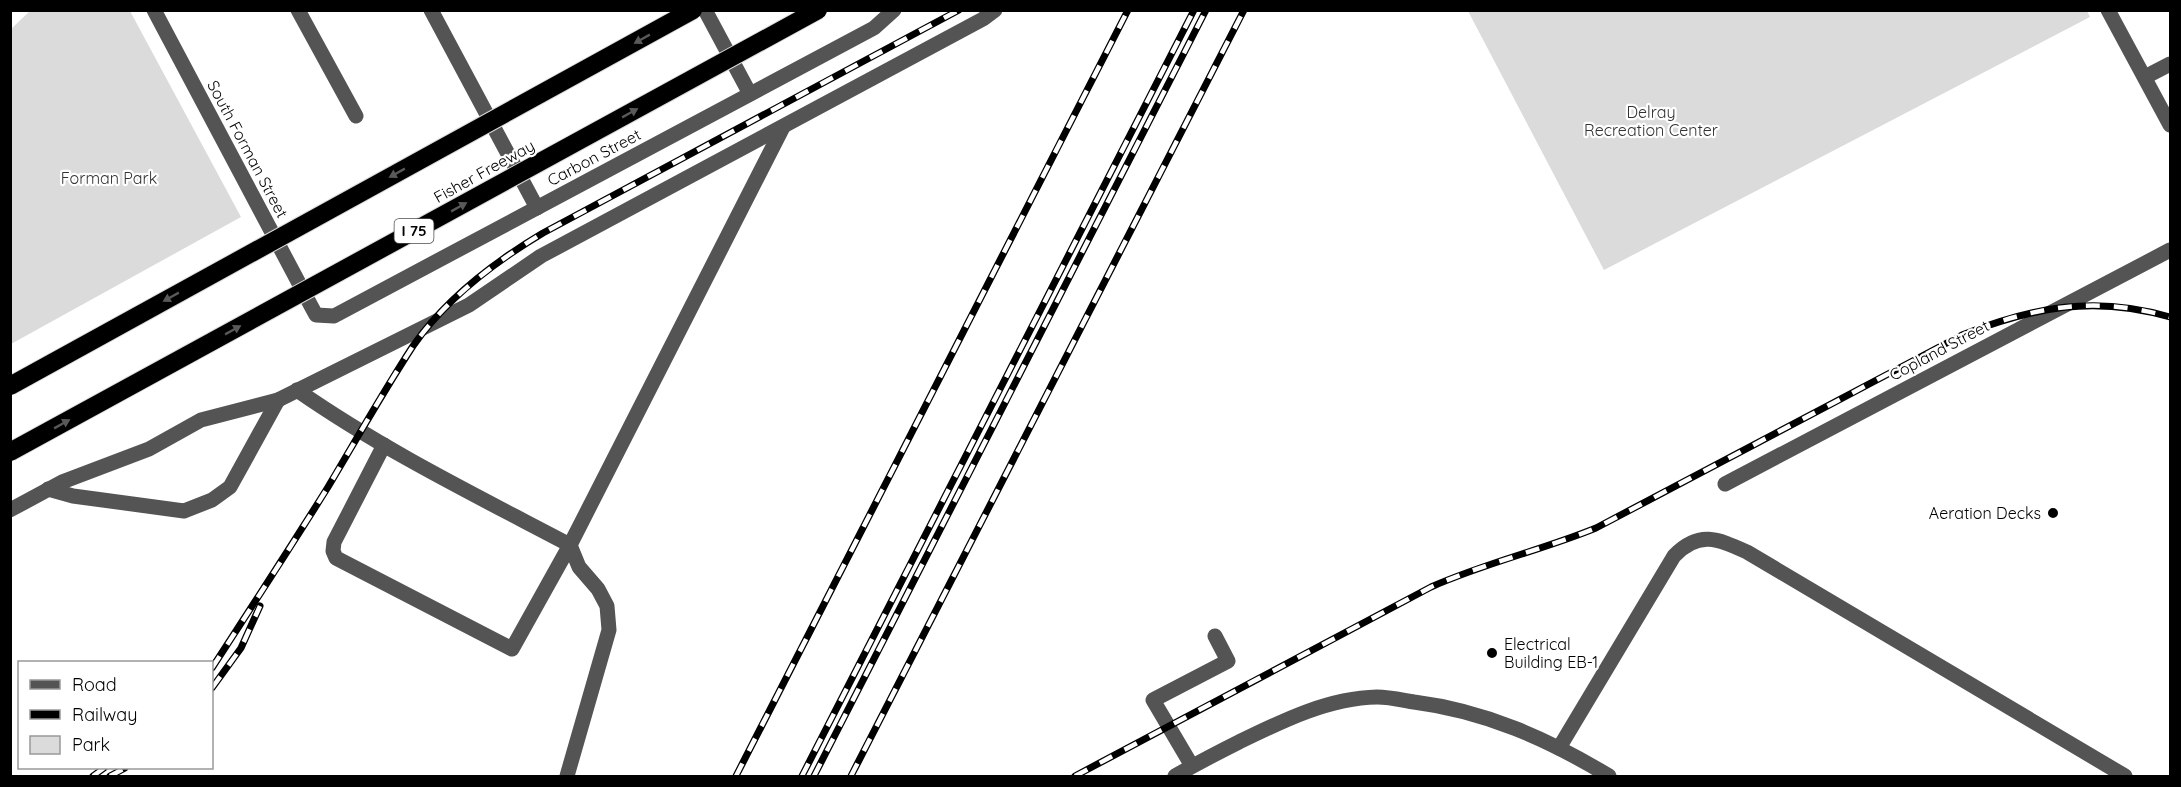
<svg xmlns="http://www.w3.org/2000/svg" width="2181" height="787" font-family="Quicksand,sans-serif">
  <rect width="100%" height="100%" fill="#fff"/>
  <!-- green -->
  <g fill="#dbdbdb">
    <polygon points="31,10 130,11 241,217 11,344 11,29"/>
    <polygon points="2087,11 2090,17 1604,270 1468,11"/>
  </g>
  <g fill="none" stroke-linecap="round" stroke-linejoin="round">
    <!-- minor -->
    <g stroke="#545454" stroke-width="15">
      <polyline points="154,10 310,304 316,315 334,316 874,28 894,10"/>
      <polyline points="298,10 356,116"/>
      <polyline points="431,10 537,208"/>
      <polyline points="705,10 750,94"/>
      <polyline points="2108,10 2170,125"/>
      <polyline points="2145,77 2170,64"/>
      <path d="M297,390C383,450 477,496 570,545L579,567L598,589L607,606L609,630L567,776"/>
      <polyline points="384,445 334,542 333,551 336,558 512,649 570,545 783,127"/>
      <polyline points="1725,484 2170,250"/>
      <polyline points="48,489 73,496 184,511 212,500 230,487 278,400"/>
      <polyline points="10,510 62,482 149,449 201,420 278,400 469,305 541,256 983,19 995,10"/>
      <path d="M1559,748L1674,556C1699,530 1718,539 1747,552L2125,776"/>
      <polyline points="1192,766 1153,700 1228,661 1215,636"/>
      <path d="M1175,776C1196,764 1217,753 1239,742C1282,721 1328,698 1377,697C1389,697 1402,700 1414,702C1485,711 1548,739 1609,776"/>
    </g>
    <defs>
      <g id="rail">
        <path d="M212,668C251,608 290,548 328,487C356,440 383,392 413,346C445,300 496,261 543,233L959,10"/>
        <polyline points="212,688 241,648 260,606"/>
        <polyline points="93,776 104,768"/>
        <polyline points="110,776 125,768"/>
        <polyline points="736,776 1128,10"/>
        <polyline points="802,776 1194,10"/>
        <polyline points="814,776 1206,10"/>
        <polyline points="851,776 1244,10"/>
        <path d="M1075,776L1431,587C1485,563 1542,550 1596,528L1962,335C2034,307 2094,295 2170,317"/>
      </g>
    </defs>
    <!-- rail casing -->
    <use href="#rail" stroke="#000" stroke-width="7"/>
    <!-- rail -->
    <use href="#rail" stroke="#fff" stroke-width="4.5" stroke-dasharray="14" stroke-linecap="butt"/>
    <defs>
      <g id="highway-bridge">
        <polyline points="10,386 693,10"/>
        <polyline points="10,452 818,10"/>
      </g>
    </defs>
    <!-- highway-bridge casing -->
    <use href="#highway-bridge" stroke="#dbdbdb" stroke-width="20" stroke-linecap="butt"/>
    <!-- highway-bridge -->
    <use href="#highway-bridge" stroke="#000" stroke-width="18"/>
  </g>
  <!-- one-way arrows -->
  <defs><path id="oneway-solid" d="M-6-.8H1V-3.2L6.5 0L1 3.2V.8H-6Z" transform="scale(1.5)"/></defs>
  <g fill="#595959">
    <use href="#oneway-solid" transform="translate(642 39) rotate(151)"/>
    <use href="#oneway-solid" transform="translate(630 113) rotate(-29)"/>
    <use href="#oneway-solid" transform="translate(397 173) rotate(151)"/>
    <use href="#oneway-solid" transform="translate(459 207) rotate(-29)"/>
    <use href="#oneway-solid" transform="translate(171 297) rotate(151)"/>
    <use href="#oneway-solid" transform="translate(233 330) rotate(-29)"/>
    <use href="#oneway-solid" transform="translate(62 424) rotate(-29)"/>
  </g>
  <!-- markers -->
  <g fill="#000" stroke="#fff" stroke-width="2">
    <circle cx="2053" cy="513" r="6"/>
    <circle cx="1492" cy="653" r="6"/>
  </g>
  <g text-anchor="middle" stroke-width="4.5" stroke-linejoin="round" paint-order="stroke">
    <!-- shield labels -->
    <rect fill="#fff" stroke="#4c4c4c" stroke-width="1.5" x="394.5" y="219" width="39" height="24" rx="4.5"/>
    <g font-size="15" font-weight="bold" fill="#000">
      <text x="414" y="236">I 75</text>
    </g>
    <!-- park labels -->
    <g font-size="16" fill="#323232" stroke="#fff">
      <text x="1651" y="118">Delray<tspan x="1651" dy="18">Recreation Center</tspan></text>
      <text x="109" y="184">Forman Park</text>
    </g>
    <!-- street labels -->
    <g font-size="16" fill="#000" stroke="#fff">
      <text transform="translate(248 149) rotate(62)" y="6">South Forman Street</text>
      <text transform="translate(594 157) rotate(-28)" y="6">Carbon Street</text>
      <text transform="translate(484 171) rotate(-29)" y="6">Fisher Freeway</text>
      <text transform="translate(1939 350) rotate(-28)" y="6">Copland Street</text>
    </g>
    <!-- poi labels -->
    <g font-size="16" fill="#000" stroke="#fff" text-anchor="end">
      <text x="2041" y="519">Aeration Decks</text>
      <text x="1504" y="650" text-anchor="start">Electrical<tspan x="1504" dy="18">Building EB-1</tspan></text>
    </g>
  </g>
  <!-- border -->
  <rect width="2181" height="787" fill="none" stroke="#000000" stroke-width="24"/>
  <!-- legend -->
  <rect x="18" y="661" width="195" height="108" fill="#ffffff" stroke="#999999" stroke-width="1.5"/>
  <rect x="30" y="680" width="30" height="9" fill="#545454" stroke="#999999" stroke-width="1.5"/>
  <text x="72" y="691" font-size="18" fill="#000000">Road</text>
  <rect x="30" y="710" width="30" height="9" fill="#000000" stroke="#999999" stroke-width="1.5"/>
  <text x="72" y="721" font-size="18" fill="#000000">Railway</text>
  <rect x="30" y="736" width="30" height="18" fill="#dbdbdb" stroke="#999999" stroke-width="1.5"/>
  <text x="72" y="751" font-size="18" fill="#000000">Park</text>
</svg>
